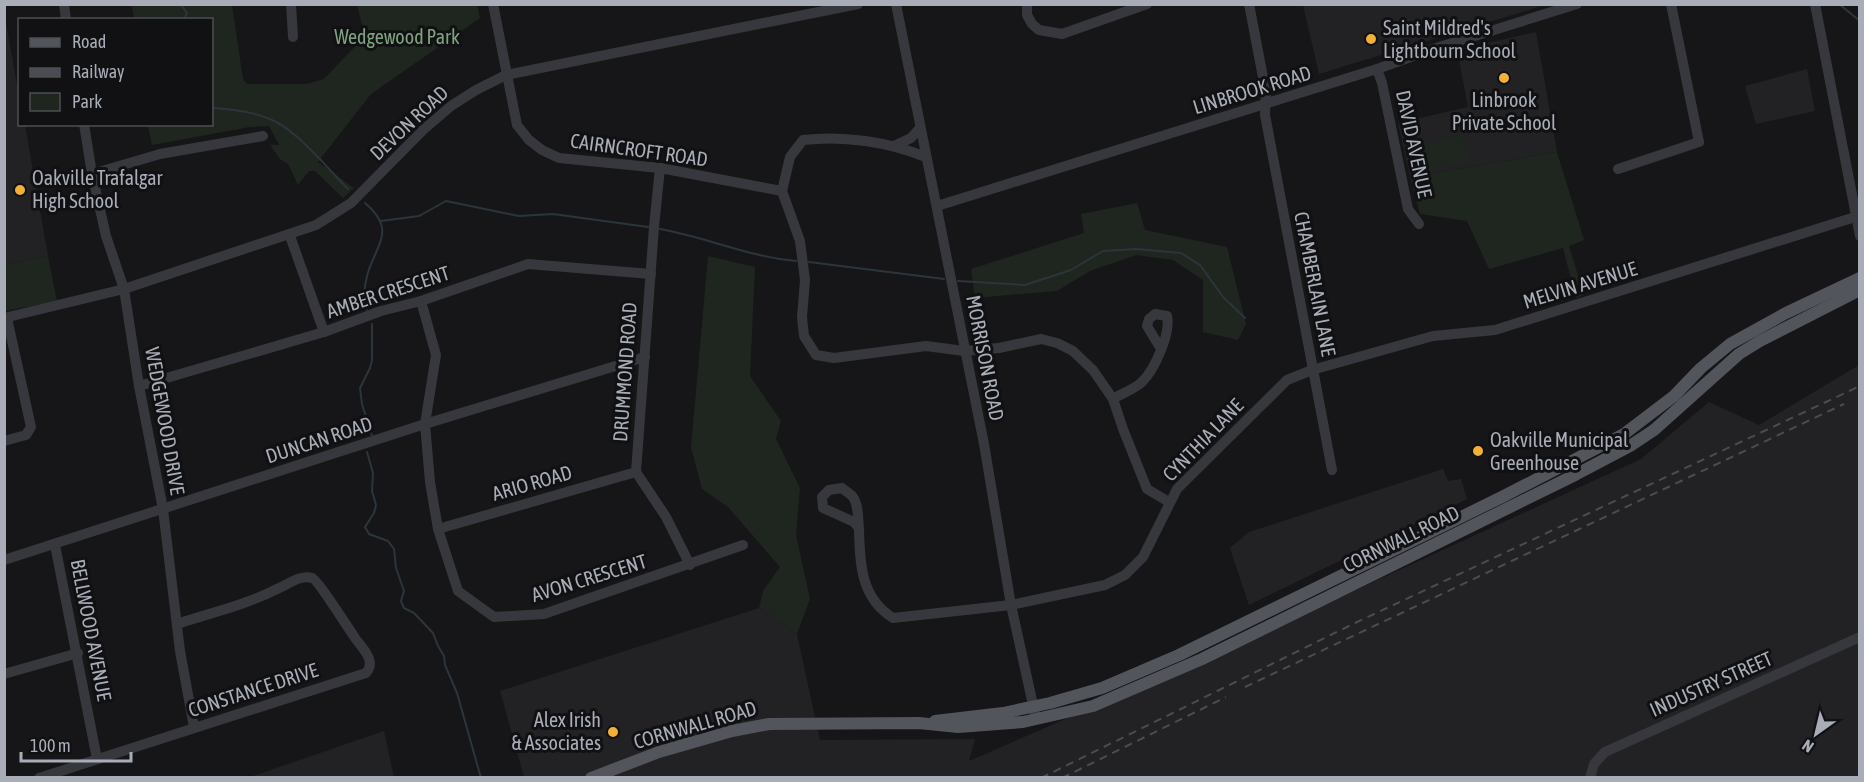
<svg xmlns="http://www.w3.org/2000/svg" width="1864" height="782" font-family="'Asap Condensed',sans-serif">
  <rect width="100%" height="100%" fill="#161618"/>
  <!-- built -->
  <g fill="#222225">
    <polygon points="1303,5 1303,4 1545,5 1319,74"/>
    <polygon points="4,12 19,96 20,124 25,125 48,256 5,265"/>
    <polygon points="1536,32 1557,152 1410,177 1398,123 1468,107 1457,50"/>
    <polygon points="1807,69 1815,111 1756,124 1745,86"/>
    <polygon points="1859,365 1859,777 524,777 500,691 759,608 797,634 820,740 975,739 969,761 1256,636 1641,459 1709,402 1759,425"/>
    <polygon points="1443,469 1448,481 1461,479 1467,499 1249,605 1230,548 1249,532"/>
    <polygon points="384,731 394,777 250,777"/>
  </g>
  <!-- green -->
  <g fill="#1e261f">
    <polygon points="132,5 232,5 243,79 247,84 307,84 324,79 365,36 357,5 477,5 480,18 371,94 318,162 354,188 343,198 315,171 309,171 298,185 288,164 280,159 270,145 279,145 269,126 250,127 152,145 148,125 212,124 212,20 134,19"/>
    <polygon points="1463,136 1468,162 1418,172 1413,145"/>
    <polygon points="1557,152 1584,240 1569,246 1584,295 1576,298 1563,248 1489,269 1467,221 1420,214 1410,177"/>
    <polygon points="1137,203 1145,230 1227,247 1246,324 1238,340 1203,332 1203,280 1173,260 1136,255 1090,271 1057,291 975,298 971,269 1084,233 1081,214"/>
    <polygon points="48,256 57,301 5,311 5,265"/>
    <polygon points="708,256 755,267 750,376 781,421 776,439 800,488 796,535 810,599 797,634 759,608 763,591 780,567 728,507 702,489 691,447"/>
  </g>
  <g fill="none" stroke-linecap="round" stroke-linejoin="round">
    <!-- stream -->
    <g stroke="#2c353c" stroke-width="2">
      <polyline points="180,4 187,13 184,20"/>
      <polyline points="1839,4 1860,21"/>
      <path d="M212,108C232,109 257,112 276,122C300,134 328,169 348,189"/>
      <path d="M365,203C398,231 375,245 367,276C364,287 364,299 367,310"/>
      <polyline points="381,221 419,216 446,201 519,216 553,214 648,227"/>
      <path d="M660,229C706,237 749,257 796,261"/>
      <polyline points="809,262 944,279"/>
      <polyline points="958,281 1025,285 1071,270 1103,251 1136,249 1181,253 1200,265 1223,297 1245,318"/>
      <polyline points="372,436 362,404 360,388 370,368 372,360 372,324"/>
      <polyline points="367,452 373,473 372,491 376,505 374,513 365,527 369,534 388,541 394,549 396,568 404,591 401,601 404,608 414,613 433,633 438,646 444,656 445,665 457,693 481,778"/>
    </g>
    <!-- minor -->
    <g stroke="#37383d" stroke-width="10">
      <polyline points="64,4 66,20"/>
      <polyline points="291,4 293,37"/>
      <polyline points="493,4 517,125 529,140 542,150 559,158 660,168 782,191"/>
      <polyline points="896,4 984,444 1011,605 1035,714"/>
      <polyline points="1027,4 1027,15 1032,24 1039,30 1062,34 1147,4"/>
      <polyline points="1249,4 1266,93 1265,115 1332,470"/>
      <polyline points="1815,4 1860,236"/>
      <polyline points="1377,69 1382,83 1408,209 1419,224"/>
      <polyline points="84,124 92,174 106,236 124,289 139,386 163,509 180,651 194,727"/>
      <polyline points="894,146 911,138 920,128"/>
      <path d="M926,157C888,142 844,135 803,140L790,157L782,191L800,241L805,280L802,317L804,336L816,355L834,358L926,346L964,351L999,348L1041,339L1057,343L1073,351L1093,370L1113,399L1123,429L1147,489L1169,502"/>
      <polyline points="660,168 654,227 636,472 666,517 690,565"/>
      <polyline points="1618,169 1699,142 1671,4"/>
      <polyline points="92,174 160,154 263,136"/>
      <polyline points="937,206 1377,69 1433,49 1577,4"/>
      <polyline points="290,236 324,332"/>
      <polyline points="421,301 436,355 425,424 430,482 438,529 458,591 494,617 544,614 743,545"/>
      <polyline points="4,318 124,289 316,225 351,203 423,130 451,106 476,90 506,75 858,4"/>
      <polyline points="139,386 324,332 381,311 421,301 528,264 651,274"/>
      <path d="M1113,399C1122,393 1135,389 1142,382C1155,369 1171,333 1167,316L1155,314L1149,319L1147,326L1161,349"/>
      <polyline points="4,441 26,435 31,427 7,318"/>
      <path d="M859,528L854,522L823,508L822,497L829,490L842,488C845,491 851,494 853,497C859,506 858,520 859,530C860,565 861,598 893,618L1011,605L1105,585L1125,575L1143,557L1177,489L1287,380L1312,370L1433,336L1495,330L1855,217"/>
      <polyline points="438,529 636,472"/>
      <polyline points="55,545 97,759"/>
      <polyline points="4,560 425,424 645,357"/>
      <polyline points="4,674 78,653"/>
      <path d="M39,778L366,673C377,661 362,648 355,638C349,629 317,579 312,578C301,574 287,585 277,589C246,605 210,613 177,624"/>
      <polyline points="1590,778 1594,764 1605,752 1860,637"/>
    </g>
    <!-- major -->
    <g stroke="#53555c" stroke-width="12">
      <polyline points="935,721 1003,713 1050,703 1102,688 1179,655 1502,497 1624,434 1674,396 1701,368 1730,344 1786,313 1860,278"/>
      <polyline points="591,778 659,752 732,731 769,724 919,723 958,727 1023,722 1093,706 1202,659 1575,475 1630,446 1654,430 1739,354 1760,341 1860,290"/>
    </g>
    <!-- rail -->
    <g stroke="#4a4c52" stroke-width="2" stroke-dasharray="8 6" stroke-linecap="butt">
      <polyline points="1245,687 1844,404"/>
      <polyline points="1041,778 1355,623 1860,386"/>
      <polyline points="1062,778 1226,697"/>
    </g>
  </g>
  <!-- markers -->
  <g fill="#f2b134" stroke="#111113" stroke-width="2">
    <circle cx="1371" cy="39" r="6"/>
    <circle cx="1504" cy="78" r="6"/>
    <circle cx="20" cy="190" r="6"/>
    <circle cx="1478" cy="451" r="6"/>
    <circle cx="613" cy="732" r="6"/>
  </g>
  <g text-anchor="middle" stroke-width="6" stroke-linejoin="round" paint-order="stroke">
    <!-- poi labels -->
    <g font-size="20" fill="#a8adb8" stroke="#111113" text-anchor="start">
      <text x="1383" y="35">Saint Mildred's<tspan x="1383" dy="23">Lightbourn School</tspan></text>
      <text x="1504" y="107" text-anchor="middle">Linbrook<tspan x="1504" dy="23">Private School</tspan></text>
      <text x="32" y="185">Oakville Trafalgar<tspan x="32" dy="23">High School</tspan></text>
      <text x="1490" y="447">Oakville Municipal<tspan x="1490" dy="23">Greenhouse</tspan></text>
      <text x="601" y="727" text-anchor="end">Alex Irish<tspan x="601" dy="23">&amp; Associates</tspan></text>
    </g>
    <!-- park labels -->
    <g font-size="20" fill="#7fa381" stroke="#111113">
      <text x="397" y="44">Wedgewood Park</text>
    </g>
    <!-- street labels -->
    <g font-size="20" fill="#a8adb8" stroke="#111113">
      <text transform="translate(1252 90) rotate(-17)" y="7">LINBROOK ROAD</text>
      <text transform="translate(409 123) rotate(-43)" y="7">DEVON ROAD</text>
      <text transform="translate(1414 144) rotate(78)" y="7">DAVID AVENUE</text>
      <text transform="translate(639 150) rotate(8)" y="7">CAIRNCROFT ROAD</text>
      <text transform="translate(1315 284) rotate(79)" y="7">CHAMBERLAIN LANE</text>
      <text transform="translate(1580 285) rotate(-17)" y="7">MELVIN AVENUE</text>
      <text transform="translate(388 292) rotate(-18)" y="7">AMBER CRESCENT</text>
      <text transform="translate(985 358) rotate(79)" y="7">MORRISON ROAD</text>
      <text transform="translate(625 372) rotate(-86)" y="7">DRUMMOND ROAD</text>
      <text transform="translate(165 421) rotate(80)" y="7">WEDGEWOOD DRIVE</text>
      <text transform="translate(319 440) rotate(-18)" y="7">DUNCAN ROAD</text>
      <text transform="translate(1203 440) rotate(-46)" y="7">CYNTHIA LANE</text>
      <text transform="translate(532 483) rotate(-16)" y="7">ARIO ROAD</text>
      <text transform="translate(1401 539) rotate(-26)" y="7">CORNWALL ROAD</text>
      <text transform="translate(589 578) rotate(-17)" y="7">AVON CRESCENT</text>
      <text transform="translate(91 630) rotate(79)" y="7">BELLWOOD AVENUE</text>
      <text transform="translate(1711 684) rotate(-24)" y="7">INDUSTRY STREET</text>
      <text transform="translate(253 690) rotate(-18)" y="7">CONSTANCE DRIVE</text>
      <text transform="translate(695 725) rotate(-16)" y="7">CORNWALL ROAD</text>
    </g>
  </g>
  <!-- border -->
  <rect width="1864" height="782" fill="none" stroke="#a8adb8" stroke-width="12"/>
  <!-- legend -->
  <rect x="18" y="18" width="195" height="108" fill="#111113" stroke="#4d4f55" stroke-width="1.5"/>
  <rect x="30" y="38" width="30" height="9" fill="#53555c" stroke="#4d4f55" stroke-width="1.5"/>
  <text x="72" y="48" font-size="18" fill="#a8adb8">Road</text>
  <rect x="30" y="68" width="30" height="9" fill="#4a4c52" stroke="#4d4f55" stroke-width="1.5"/>
  <text x="72" y="78" font-size="18" fill="#a8adb8">Railway</text>
  <rect x="30" y="93" width="30" height="18" fill="#1e261f" stroke="#4d4f55" stroke-width="1.5"/>
  <text x="72" y="108" font-size="18" fill="#a8adb8">Park</text>
  <!-- north arrow -->
  <g transform="translate(1816 734) rotate(214)" stroke="#111113" stroke-width="4.5" paint-order="stroke">
  <path d="M0-4.5L10 22L0 15L-10 22Z" fill="#a8adb8"/>
  <text y="-9" font-size="16" font-weight="bold" text-anchor="middle" fill="#a8adb8">N</text>
  </g>
  <!-- scale -->
  <path d="M21 752v9h110v-9" fill="none" stroke="#a8adb8" stroke-width="3"/>
  <text x="30" y="752" font-size="18" fill="#a8adb8" stroke="#111113" stroke-width="4.5" paint-order="stroke">100 m</text>
</svg>
